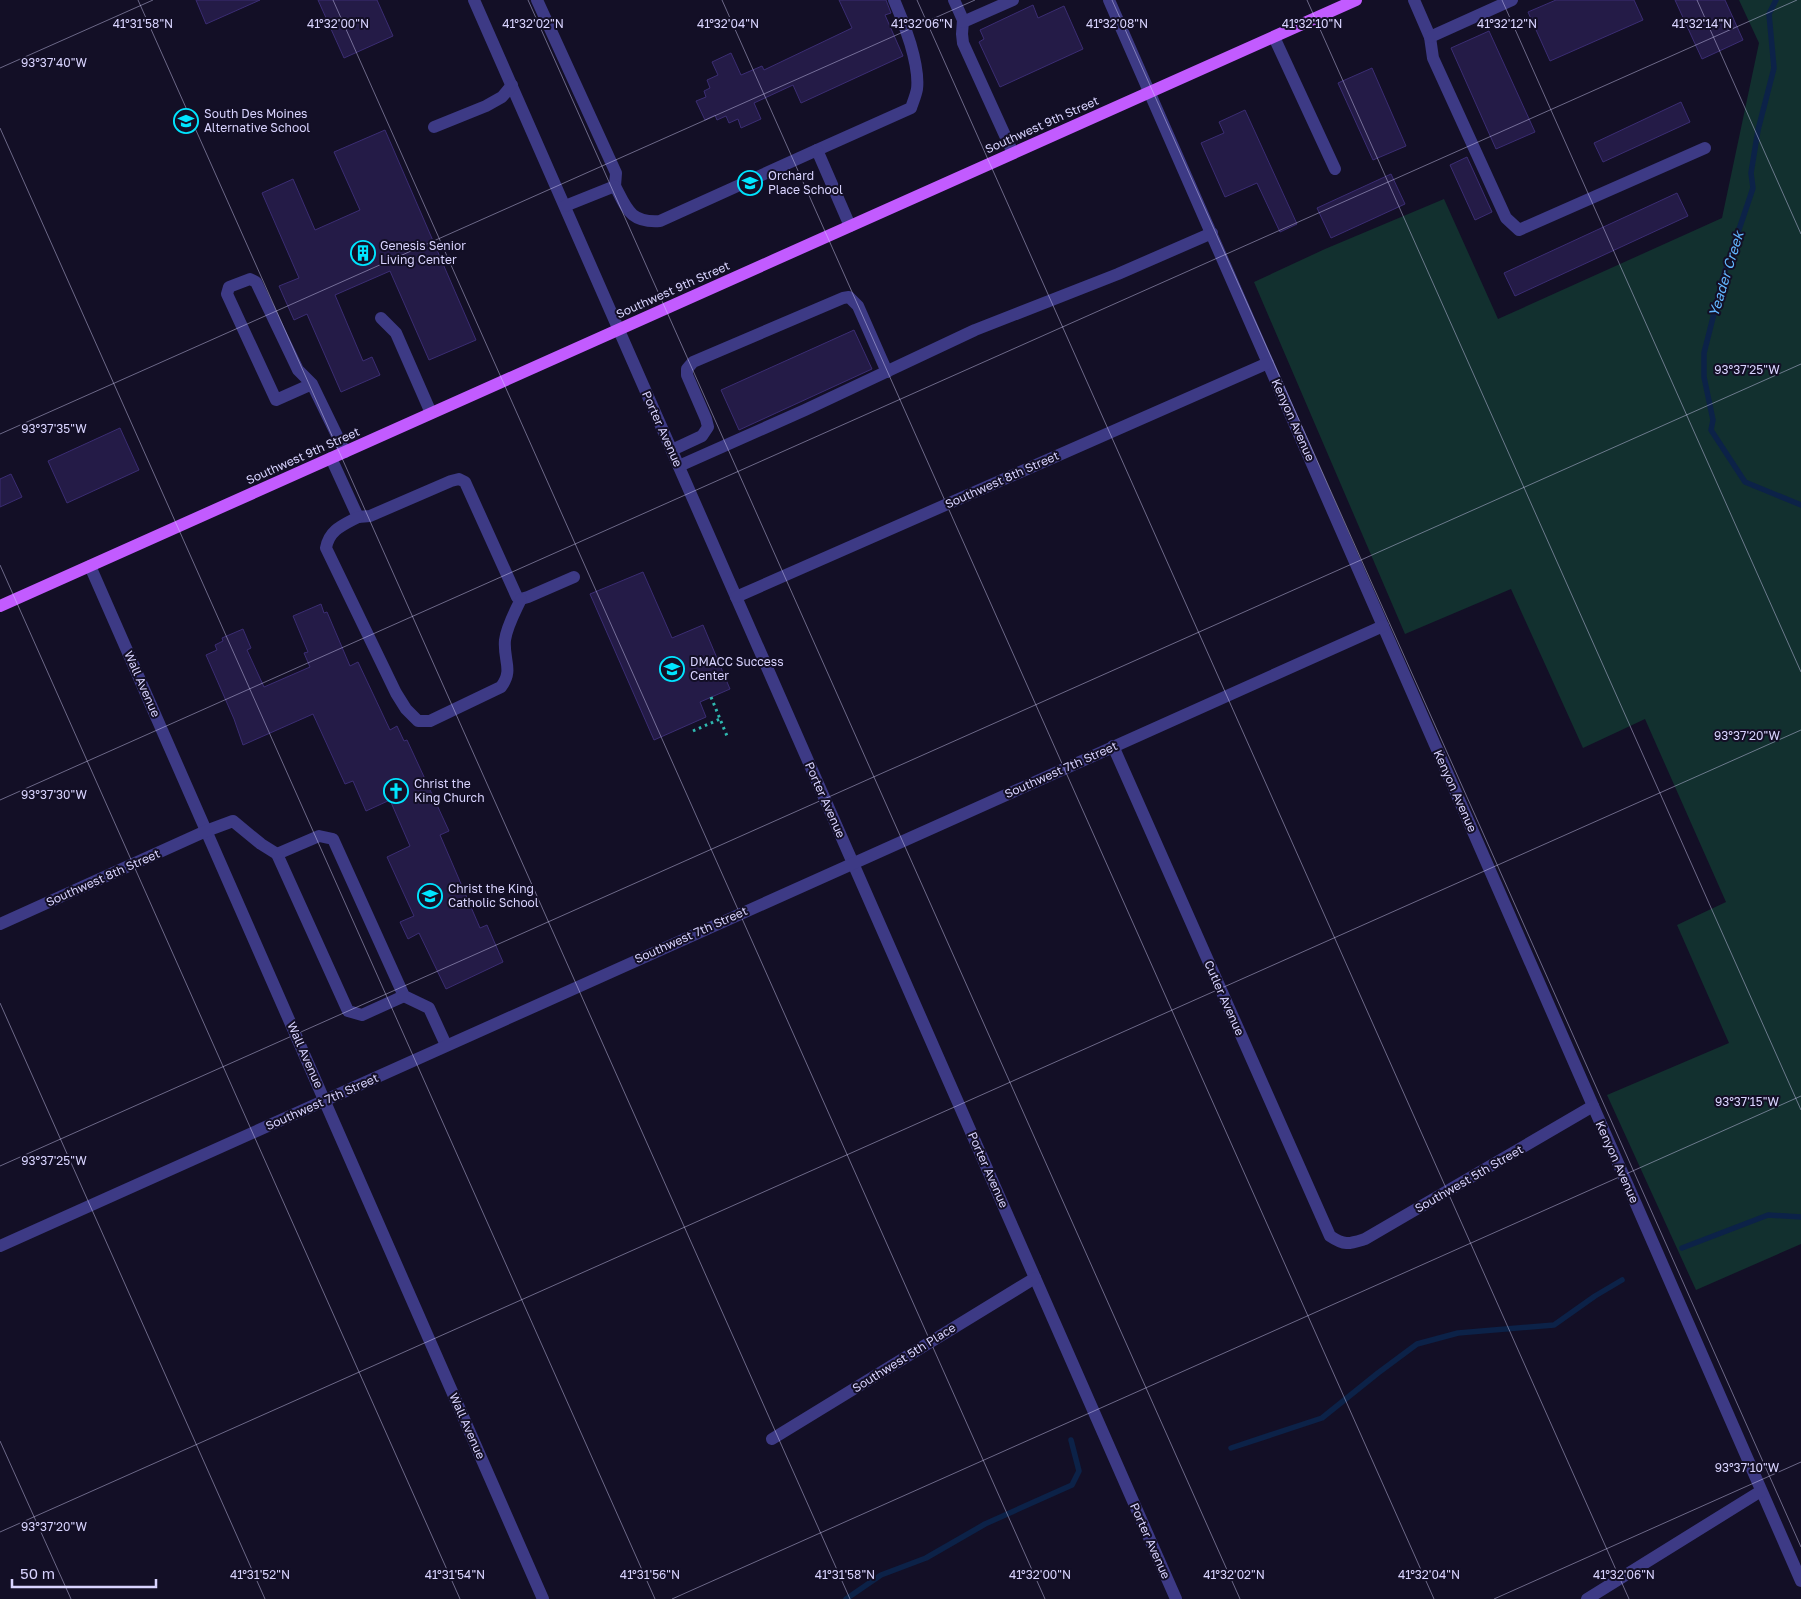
<svg xmlns="http://www.w3.org/2000/svg" width="1801" height="1599" font-family="'Golos Text',sans-serif">
  <rect width="100%" height="100%" fill="#130f26"/>
  <!-- green -->
  <polygon fill="#12302f" points="1739,0 1801,0 1801,1244 1696,1290 1607,1095 1729,1043 1677,925 1726,902 1645,719 1583,748 1511,589 1405,634 1254,282 1325,249 1444,199 1498,319 1722,218 1759,43"/>
  <g fill="none" stroke-linecap="round" stroke-linejoin="round">
    <!-- stream -->
    <g stroke="#0c2248" stroke-width="5.5">
      <polyline points="1776,0 1769,14 1774,68 1758,130 1751,173 1753,188 1724,274 1704,353 1704,377 1713,420 1711,430 1745,482 1801,505"/>
      <polyline points="1682,1248 1768,1215 1801,1217"/>
      <polyline points="1231,1448 1322,1418 1378,1373 1417,1344 1458,1333 1554,1325 1595,1296 1622,1280"/>
      <polyline points="846,1599 881,1575 926,1558 985,1524 1072,1485 1079,1471 1071,1440"/>
    </g>
  </g>
  <!-- building -->
  <g fill="#241b47" stroke="#3b2d73">
    <polygon points="196,0 260,0 206,24"/>
    <polygon points="318,0 377,0 393,36 344,58"/>
    <polygon points="839,0 886,0 891,13 885,15 903,56 801,103 793,85 754,103 761,119 741,128 738,119 729,123 726,116 717,120 715,115 705,120 696,101 706,97 704,91 710,88 707,80 718,75 712,62 731,53 741,75 762,66 764,70 852,28"/>
    <polygon points="1556,0 1634,0 1643,20 1550,61 1528,12"/>
    <polygon points="1675,0 1725,0 1743,40 1702,59"/>
    <polygon points="1033,5 1038,18 1064,6 1083,49 1000,87 979,42 984,39 980,30"/>
    <polygon points="1489,31 1535,132 1496,149 1451,48"/>
    <polygon points="1372,68 1406,146 1373,160 1338,83"/>
    <polygon points="1681,102 1690,122 1603,162 1594,143"/>
    <polygon points="1245,110 1297,224 1280,232 1257,183 1225,197 1201,143 1224,133 1219,122"/>
    <polygon points="385,130 476,340 429,360 390,271 335,295 363,361 372,357 380,375 341,392 307,314 294,320 279,286 299,278 262,193 293,179 315,230 360,210 334,152"/>
    <polygon points="1467,157 1492,212 1475,220 1450,165"/>
    <polygon points="1391,174 1405,204 1331,238 1317,208"/>
    <polygon points="1677,193 1688,216 1515,296 1504,273"/>
    <polygon points="854,330 872,369 739,430 721,390"/>
    <polygon points="120,428 139,470 67,503 48,461"/>
    <polygon points="11,474 22,497 0,507 0,479"/>
    <polygon points="643,572 672,638 703,625 730,689 700,702 706,717 654,740 590,594"/>
    <polygon points="321,604 324,613 327,612 350,666 358,662 390,730 397,726 404,741 407,740 449,831 440,835 480,928 487,925 503,962 446,989 419,933 408,939 400,922 414,916 387,857 410,846 390,800 366,811 353,781 345,784 313,714 243,745 234,719 206,655 217,650 215,645 223,641 222,638 243,629 251,648 247,650 264,687 310,667 304,653 308,652 293,616"/>
  </g>
  <g fill="none" stroke-linecap="round" stroke-linejoin="round">
    <!-- path -->
    <g stroke="#2fb8b0" stroke-width="3" stroke-dasharray="2.5 4" stroke-linecap="butt">
      <polyline points="711,697 727,736"/>
      <polyline points="693,731 720,719"/>
    </g>
    <!-- minor -->
    <g stroke="#3d3a85" stroke-width="12">
      <polyline points="474,0 1176,1599"/>
      <polyline points="537,0 616,173 615,186 565,206"/>
      <polyline points="954,0 963,20 962,34 963,43 1013,153"/>
      <polyline points="1109,0 1801,1581"/>
      <polyline points="1414,0 1430,37 1433,58 1506,218 1519,230 1705,148"/>
      <polyline points="963,22 1013,0"/>
      <polyline points="1274,37 1335,169"/>
      <polyline points="1430,37 1512,0"/>
      <polyline points="434,127 486,106 502,97 512,85"/>
      <path d="M817,150L911,108C913,102 916,95 917,89C920,65 904,22 894,0"/>
      <path d="M615,186C627,209 630,223 660,221L817,150L850,226"/>
      <polyline points="381,318 396,333 431,413"/>
      <polyline points="312,384 276,400 227,294 229,287 250,279 256,282 298,370 312,384 345,452"/>
      <polyline points="672,450 702,436 708,427 706,419 687,375 687,369 693,362 843,298 849,297 858,306 887,372"/>
      <polyline points="331,458 358,517 370,516 451,481 459,479 465,482 517,597 521,599 528,597 574,577"/>
      <polyline points="679,466 805,410 975,330 1118,274 1212,233"/>
      <path d="M358,517C343,525 329,530 326,548L396,693L406,709L418,721H430L501,687C514,670 503,660 505,640C507,626 515,612 521,599"/>
      <polyline points="90,566 543,1599"/>
      <polyline points="736,597 1268,363"/>
      <path d="M1113,746L1330,1236C1345,1246 1349,1244 1365,1239L1593,1106"/>
      <polyline points="277,854 348,1011 362,1015 404,996"/>
      <polyline points="0,924 206,831 233,821 261,844 277,854 319,836 333,839 404,996 429,1008 446,1045"/>
      <polyline points="0,1246 1383,626"/>
      <polyline points="772,1439 1035,1278"/>
      <polyline points="1587,1599 1761,1491"/>
    </g>
    <!-- major -->
    <polyline stroke="#c25bff" stroke-width="12" points="0,606 1356,0"/>
  </g>
  <!-- ticks -->
  <path fill="none" stroke="#d9d4ff" stroke-width="1" stroke-opacity="0.45" d="M138,0L850,1599M333,0L1045,1599M528,0L1240,1599M722,0L1434,1599M917,0L1629,1599M1112,0L1801,1547M1307,0L1801,1110M1502,0L1801,672M1697,0L1801,234M0,68L153,0M0,128L655,1599M0,434L975,0M0,565L460,1599M0,800L1797,0M0,1003L265,1599M0,1166L1801,364M0,1441L71,1599M0,1532L1801,730M672,1599L1801,1096M1494,1599L1801,1462"/>
  <!-- icons -->
  <defs>
    <symbol id="school-ring" viewBox="-11 -11 22 22"><circle r="9.5" fill="#130f26" stroke="#00e5ff" stroke-width="1.5"/><path d="M0-5L7-2L0 1L-7-2ZM-4 1L0 2.5L4 1V4Q0 6-4 4Z" fill="#00e5ff"/></symbol>
    <symbol id="building-ring" viewBox="-11 -11 22 22"><circle r="9.5" fill="#130f26" stroke="#00e5ff" stroke-width="1.5"/><path d="M-4-6H4V6H1V3H-1V6H-4ZM-2.5-4.3h1.7v1.8h-1.7ZM.8-4.3h1.7v1.8H.8ZM-2.5-1h1.7V.8h-1.7ZM.8-1h1.7V.8H.8Z" fill="#00e5ff"/></symbol>
    <symbol id="university-ring" viewBox="-11 -11 22 22"><circle r="9.5" fill="#130f26" stroke="#00e5ff" stroke-width="1.5"/><path d="M0-5L7-2L0 1L-7-2ZM-4 1L0 2.5L4 1V4Q0 6-4 4Z" fill="#00e5ff"/></symbol>
    <symbol id="church-ring" viewBox="-11 -11 22 22"><circle r="9.5" fill="#130f26" stroke="#00e5ff" stroke-width="1.5"/><path d="M-1.2-6h2.4v3.5h3.3v2.4h-3.3V6h-2.4V-.1h-3.3v-2.4h3.3Z" fill="#00e5ff"/></symbol>
  </defs>
  <g fill-rule="evenodd">
    <use href="#school-ring" x="172" y="107" width="28" height="28"/>
    <use href="#school-ring" x="736" y="169" width="28" height="28"/>
    <use href="#building-ring" x="349" y="239" width="28" height="28"/>
    <use href="#university-ring" x="658" y="655" width="28" height="28"/>
    <use href="#church-ring" x="382" y="777" width="28" height="28"/>
    <use href="#school-ring" x="416" y="882" width="28" height="28"/>
  </g>
  <g text-anchor="middle" stroke-width="4" stroke-linejoin="round" paint-order="stroke">
    <!-- poi labels -->
    <g font-size="12" fill="#d9d4ff" stroke="#130f26" text-anchor="start">
      <text x="204" y="118">South Des Moines<tspan x="204" dy="14">Alternative School</tspan></text>
      <text x="768" y="180">Orchard<tspan x="768" dy="14">Place School</tspan></text>
      <text x="380" y="250">Genesis Senior<tspan x="380" dy="14">Living Center</tspan></text>
      <text x="690" y="666">DMACC Success<tspan x="690" dy="14">Center</tspan></text>
      <text x="414" y="788">Christ the<tspan x="414" dy="14">King Church</tspan></text>
      <text x="448" y="893">Christ the King<tspan x="448" dy="14">Catholic School</tspan></text>
    </g>
    <!-- street labels -->
    <g font-size="12" fill="#d9d4ff" stroke="#130f26">
      <text transform="translate(1042 125) rotate(-24)" y="4">Southwest 9th Street</text>
      <text transform="translate(673 290) rotate(-24)" y="4">Southwest 9th Street</text>
      <text transform="translate(1293 420) rotate(66)" y="4">Kenyon Avenue</text>
      <text transform="translate(662 429) rotate(66)" y="4">Porter Avenue</text>
      <text transform="translate(303 456) rotate(-24)" y="4">Southwest 9th Street</text>
      <text transform="translate(1002 480) rotate(-24)" y="4">Southwest 8th Street</text>
      <text transform="translate(142 684) rotate(66)" y="4">Wall Avenue</text>
      <text transform="translate(1061 770) rotate(-24)" y="4">Southwest 7th Street</text>
      <text transform="translate(1455 791) rotate(66)" y="4">Kenyon Avenue</text>
      <text transform="translate(825 800) rotate(66)" y="4">Porter Avenue</text>
      <text transform="translate(103 878) rotate(-24)" y="4">Southwest 8th Street</text>
      <text transform="translate(691 935) rotate(-24)" y="4">Southwest 7th Street</text>
      <text transform="translate(1224 998) rotate(66)" y="4">Cutler Avenue</text>
      <text transform="translate(305 1055) rotate(66)" y="4">Wall Avenue</text>
      <text transform="translate(322 1102) rotate(-24)" y="4">Southwest 7th Street</text>
      <text transform="translate(1617 1162) rotate(66)" y="4">Kenyon Avenue</text>
      <text transform="translate(988 1170) rotate(66)" y="4">Porter Avenue</text>
      <text transform="translate(1469 1179) rotate(-30)" y="4">Southwest 5th Street</text>
      <text transform="translate(904 1358) rotate(-32)" y="4">Southwest 5th Place</text>
      <text transform="translate(467 1426) rotate(66)" y="4">Wall Avenue</text>
      <text transform="translate(1150 1541) rotate(66)" y="4">Porter Avenue</text>
    </g>
    <!-- water labels -->
    <g font-size="14" font-style="italic" fill="#62b6ff" stroke="#130f26">
      <text transform="translate(1726 274) rotate(-73)" y="5">Yeader Creek</text>
    </g>
  </g>
  <g font-size="12" text-anchor="middle" fill="#d9d4ff" stroke="#130f26" stroke-width="4" stroke-linejoin="round" paint-order="stroke">
    <text x="338" y="28">41°32'00"N</text>
    <text x="728" y="28">41°32'04"N</text>
    <text x="922" y="28">41°32'06"N</text>
    <text x="1117" y="28">41°32'08"N</text>
    <text x="1312" y="28">41°32'10"N</text>
    <text x="1507" y="28">41°32'12"N</text>
    <text x="1702" y="28">41°32'14"N</text>
    <text x="143" y="28">41°31'58"N</text>
    <text x="533" y="28">41°32'02"N</text>
    <text x="54" y="67">93°37'40"W</text>
    <text x="1747" y="374">93°37'25"W</text>
    <text x="54" y="433">93°37'35"W</text>
    <text x="1747" y="740">93°37'20"W</text>
    <text x="54" y="799">93°37'30"W</text>
    <text x="1747" y="1106">93°37'15"W</text>
    <text x="54" y="1165">93°37'25"W</text>
    <text x="1747" y="1472">93°37'10"W</text>
    <text x="54" y="1531">93°37'20"W</text>
    <text x="260" y="1579">41°31'52"N</text>
    <text x="455" y="1579">41°31'54"N</text>
    <text x="650" y="1579">41°31'56"N</text>
    <text x="845" y="1579">41°31'58"N</text>
    <text x="1040" y="1579">41°32'00"N</text>
    <text x="1234" y="1579">41°32'02"N</text>
    <text x="1429" y="1579">41°32'04"N</text>
    <text x="1624" y="1579">41°32'06"N</text>
  </g>
  <!-- scale -->
  <path d="M12 1579v8h144v-8" fill="none" stroke="#d9d4ff" stroke-width="2.5"/>
  <text x="20" y="1579" font-size="15" fill="#d9d4ff" stroke="#130f26" stroke-width="4" paint-order="stroke">50 m</text>
</svg>
